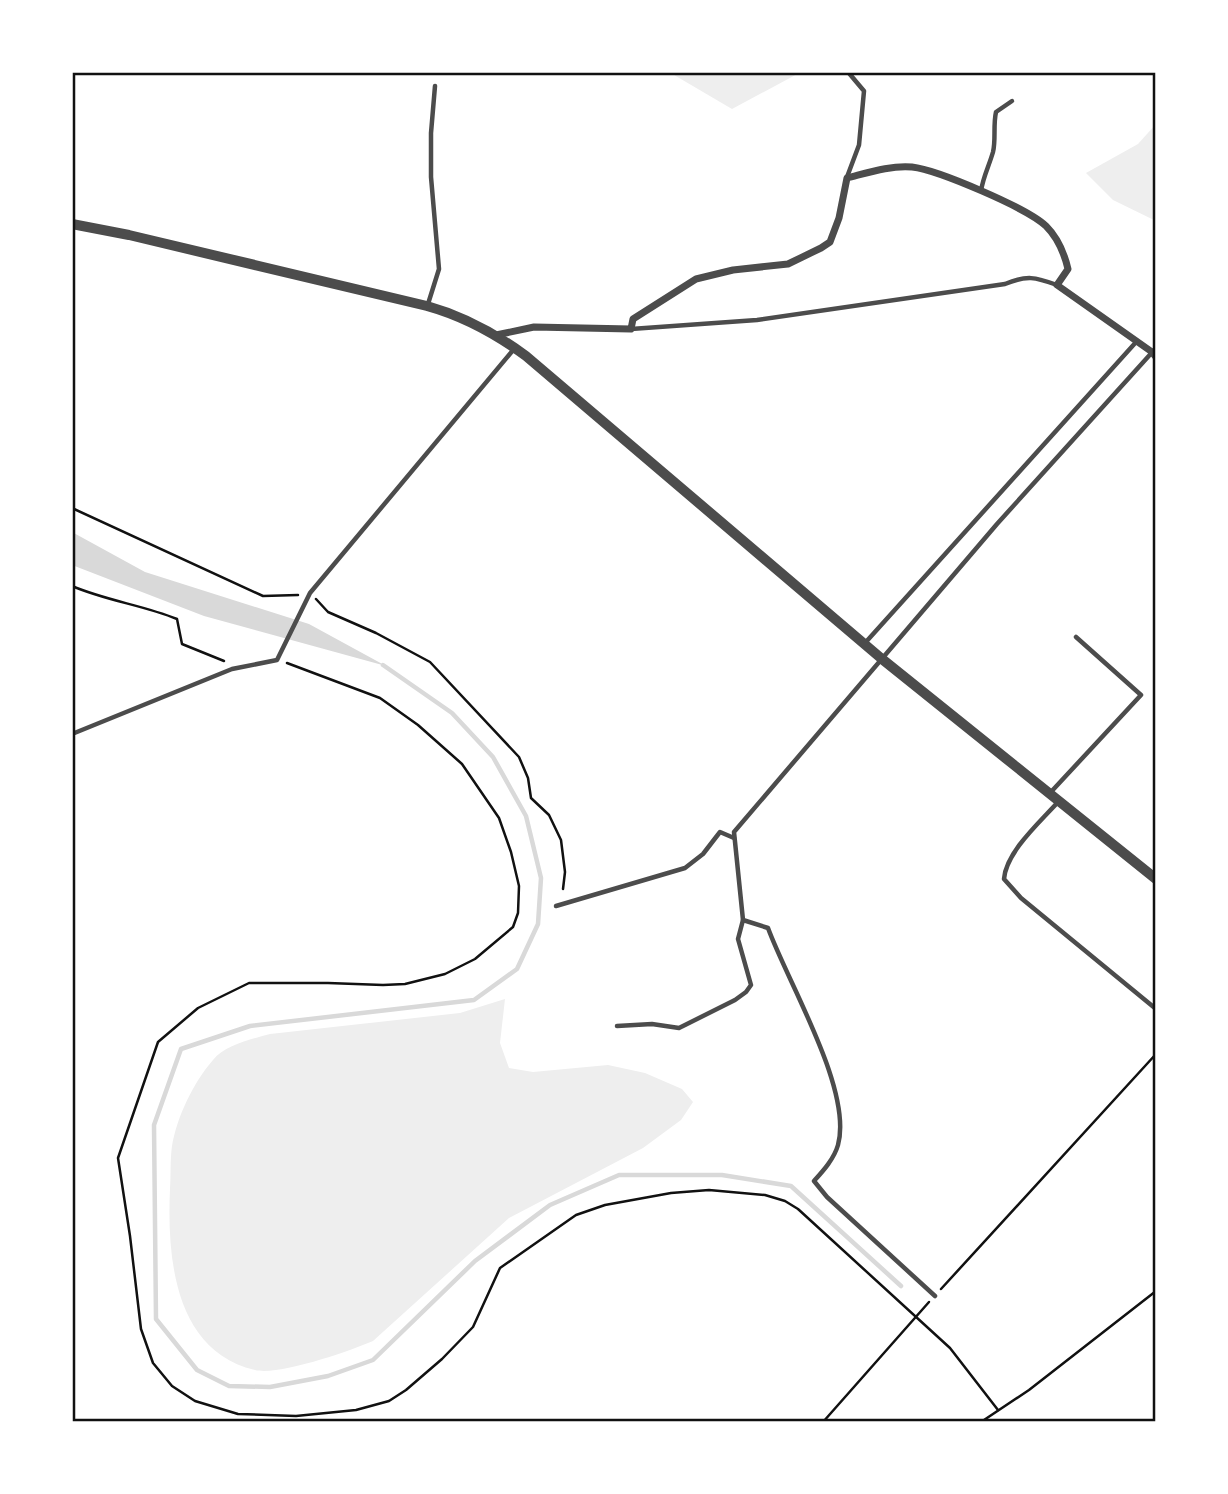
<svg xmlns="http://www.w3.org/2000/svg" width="1228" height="1494" font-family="Mulish,sans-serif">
  <rect width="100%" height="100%" fill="#fff"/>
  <!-- green -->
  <g fill="#eee">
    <polygon points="669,72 801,72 732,109"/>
    <polygon points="1156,124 1156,221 1113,200 1086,173 1138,144"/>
    <path d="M505,999L500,1043L509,1068L533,1072L608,1065L645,1073L682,1089L693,1102L681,1120L643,1148L509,1218L373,1341C350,1351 278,1376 255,1370C174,1351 167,1257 170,1189C171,1175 170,1160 172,1146C177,1117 193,1083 213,1060C225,1045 252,1039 270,1034L460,1013Z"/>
  </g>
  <!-- water -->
  <polygon fill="#d9d9d9" points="72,532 145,572 309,624 386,666 204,616 72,565"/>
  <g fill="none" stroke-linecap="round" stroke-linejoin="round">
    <!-- stream -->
    <polyline stroke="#d9d9d9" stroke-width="4.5" points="383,665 452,713 493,757 526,816 541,878 538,924 517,969 474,1000 250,1026 181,1049 154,1125 156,1319 197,1370 229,1386 270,1387 328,1376 373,1360 475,1261 550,1205 619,1175 722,1175 791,1186 901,1286"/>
    <!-- path -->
    <g stroke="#111" stroke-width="2.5">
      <polyline points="72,508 263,596 298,595"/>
      <path d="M72,586C107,601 143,605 177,619L182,644L224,661"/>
      <polyline points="316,599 328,612 376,633 430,662 519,757 528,778 531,798 549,815 561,840 565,872 563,889"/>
      <polyline points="287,663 380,698 418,725 462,764 499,818 511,852 519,886 518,913 513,927 475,959 445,974 405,984 383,985 328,983 249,983 198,1008 158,1042 118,1158 130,1236 141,1329 153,1363 172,1386 195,1401 238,1414 296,1416 356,1410 389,1401 406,1390 442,1359 473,1327 500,1268 576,1215 605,1205 671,1193 709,1190 765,1195 785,1201 798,1209 950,1348 998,1410"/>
      <polyline points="941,1289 1156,1054"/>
      <polyline points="823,1422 929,1302"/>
      <polyline points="981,1422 1029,1390 1156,1291"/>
    </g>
    <!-- service -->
    <g stroke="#4c4c4c" stroke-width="4.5">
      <polyline points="847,177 859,145 864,91 848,72"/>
      <path d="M981,191C983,177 989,166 993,152C996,140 993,125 996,112L1012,101"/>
      <polyline points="428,304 439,269 431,177 431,133 435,86"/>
      <path d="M631,329L757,320L1005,284C1027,275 1035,277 1057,285"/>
      <polyline points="865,643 1137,341"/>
      <polyline points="72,734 232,669 277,660 310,593 514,349"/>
      <polyline points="1050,793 1141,695 1076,637"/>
      <path d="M1058,802C1040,822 1006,852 1004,879L1021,898L1156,1009"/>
      <polyline points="556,906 685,868 703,854 720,832 734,838"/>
      <polyline points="617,1026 652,1024 679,1028 735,1000 746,992 751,985 738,939 743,920"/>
      <path d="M935,1296L827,1197L814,1181C823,1171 834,1159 838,1145C853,1090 788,983 768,928L743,920L734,832L997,524L1156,348"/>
    </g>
    <!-- minor -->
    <path stroke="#4c4c4c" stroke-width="7" d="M496,335L534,327L631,329L633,319L696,279L733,270L788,264L821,248L830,242L839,218L847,178C867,173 891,165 912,167C938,170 1027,208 1046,226C1058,238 1064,252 1068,269L1057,285L1152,352L1156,357"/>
    <!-- tertiary -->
    <path stroke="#4c4c4c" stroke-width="10" d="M72,224L129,235L427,306C463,316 496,334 526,356L882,659L1156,879"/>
  </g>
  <!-- border -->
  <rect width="1228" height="1494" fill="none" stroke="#ffffff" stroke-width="147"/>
  <rect x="74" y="74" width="1080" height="1346" fill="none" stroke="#111" stroke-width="2.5"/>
</svg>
